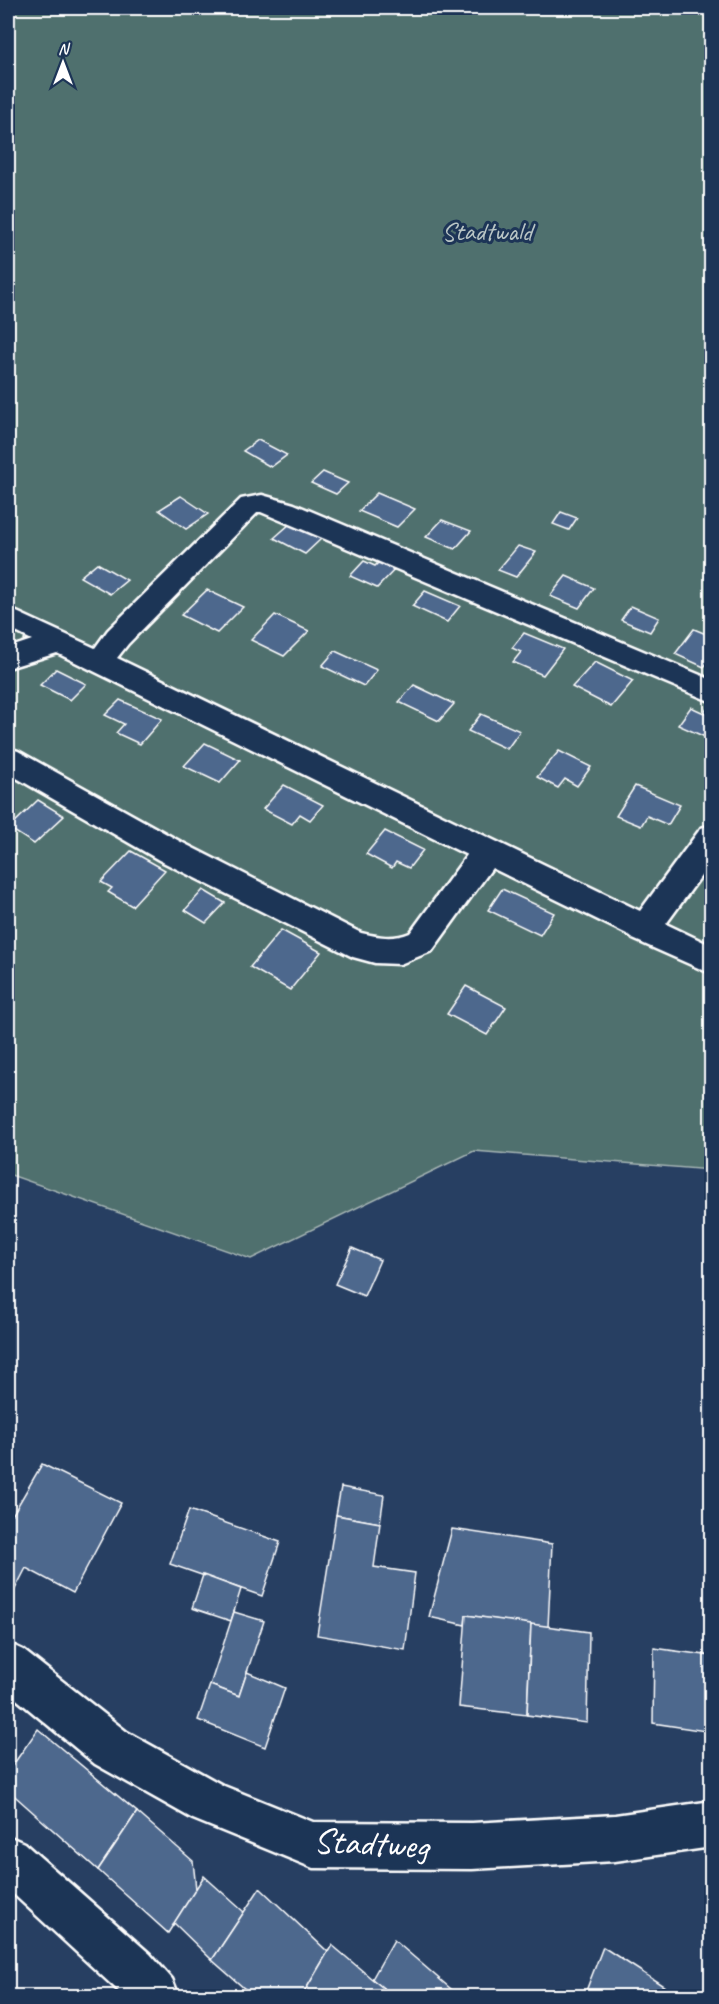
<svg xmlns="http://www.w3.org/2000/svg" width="719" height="2004" font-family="Caveat,sans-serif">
  <rect width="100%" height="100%" fill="#273f62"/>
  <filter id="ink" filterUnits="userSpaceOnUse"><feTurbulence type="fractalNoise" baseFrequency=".0167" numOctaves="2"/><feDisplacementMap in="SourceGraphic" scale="12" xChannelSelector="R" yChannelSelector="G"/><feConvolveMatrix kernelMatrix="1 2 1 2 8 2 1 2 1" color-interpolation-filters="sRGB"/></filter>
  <g filter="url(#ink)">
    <!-- green -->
    <polygon fill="#506f6e" stroke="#a8b7b6" stroke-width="1.5" points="8,8 711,8 711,1170 474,1151 251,1259 8,1174 8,933 10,930 8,929"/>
    <!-- building -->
    <g fill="#4e678d" stroke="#fff" stroke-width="1.5">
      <polygon points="258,440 287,455 271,467 243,451"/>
      <polygon points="323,472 348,483 336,494 311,483"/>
      <polygon points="377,493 415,509 397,527 359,511"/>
      <polygon points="181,496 208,514 186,529 159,510"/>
      <polygon points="561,512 577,518 569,530 553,524"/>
      <polygon points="442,520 471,531 455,549 426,537"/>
      <polygon points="290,524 321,539 305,554 274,538"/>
      <polygon points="518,546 536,552 516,577 498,570"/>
      <polygon points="381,560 397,567 377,588 350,576 364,561 375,566"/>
      <polygon points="97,563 127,580 110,594 80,577"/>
      <polygon points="566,576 594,588 579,608 550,596"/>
      <polygon points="207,590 243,607 217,633 181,615"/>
      <polygon points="425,591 460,606 447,622 412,606"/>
      <polygon points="631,606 659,618 650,632 621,620"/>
      <polygon points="275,615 309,631 284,656 251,640"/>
      <polygon points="694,629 711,636 707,641 712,643 712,656 704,667 675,654"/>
      <polygon points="524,633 563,649 543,675 513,662 521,652 512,648"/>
      <polygon points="335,651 377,670 364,686 322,666"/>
      <polygon points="595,662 633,681 611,707 572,687"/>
      <polygon points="56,669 86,684 70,700 40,685"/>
      <polygon points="414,685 454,704 439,721 399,702"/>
      <polygon points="120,700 162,719 140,744 116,733 124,724 105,715"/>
      <polygon points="691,707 704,713 708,707 712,708 712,740 678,725"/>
      <polygon points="481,714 520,731 507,749 468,731"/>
      <polygon points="205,743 240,760 220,783 184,766"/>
      <polygon points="559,751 591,767 577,786 565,779 558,788 537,777"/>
      <polygon points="284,785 323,805 310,820 300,814 292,824 263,809"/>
      <polygon points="635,786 680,805 668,825 647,816 641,826 616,816"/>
      <polygon points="38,800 64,816 34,844 9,828"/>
      <polygon points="385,831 423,850 409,868 396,862 392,868 366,854"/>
      <polygon points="131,851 165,870 132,906 108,892 112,888 101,882"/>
      <polygon points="502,889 554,913 540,935 488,910"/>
      <polygon points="203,890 225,903 206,923 185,910"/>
      <polygon points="281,930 321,952 290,990 250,967"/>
      <polygon points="466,986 506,1007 487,1035 447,1014"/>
      <polygon points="352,1248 380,1260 364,1296 335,1284"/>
      <polygon points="42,1464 121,1503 73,1593 26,1568 11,1597 8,1595 8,1511 13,1514"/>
      <polygon points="341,1487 384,1495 380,1523 336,1515"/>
      <polygon points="189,1510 280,1542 262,1596 170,1564"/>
      <polygon points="336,1515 380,1523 374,1567 415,1573 405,1650 317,1635"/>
      <polygon points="452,1529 552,1544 548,1627 466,1615 465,1625 429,1617"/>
      <polygon points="203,1575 241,1589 231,1621 192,1608"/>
      <polygon points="234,1612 264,1621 239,1696 210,1685"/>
      <polygon points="466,1615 531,1624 527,1715 459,1707"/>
      <polygon points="531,1624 589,1632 587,1723 527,1715"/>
      <polygon points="654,1648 712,1656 712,1732 653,1723"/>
      <polygon points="247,1672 285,1688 265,1747 198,1720 210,1685 239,1696"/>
      <polygon points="38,1729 137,1812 98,1870 8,1790 8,1772"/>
      <polygon points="137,1812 193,1861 196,1889 168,1933 98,1870"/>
      <polygon points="204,1876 244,1912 212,1960 174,1923"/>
      <polygon points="260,1888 328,1952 302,1996 253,1996 212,1960"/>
      <polygon points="394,1940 458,1995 457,1996 393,1996 372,1979"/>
      <polygon points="332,1945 372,1979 393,1996 302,1996"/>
      <polygon points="603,1947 679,1996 584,1996"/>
    </g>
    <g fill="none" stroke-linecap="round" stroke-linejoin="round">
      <defs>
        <g id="minor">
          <path d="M262,495L294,504L712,680V702L261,512H258L128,644L117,658L640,911L701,828L712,825V861L666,924L712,946V974L633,939L631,936L492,868L432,951L400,964L375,963L353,957L159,860L8,773V748L18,751L181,842L361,933C378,937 393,940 410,933L467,855L57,653L8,668V648L32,640L8,628V608L95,648L108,630L241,499Z"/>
          <polygon points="8,1643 23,1650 127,1732 224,1786 313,1822 472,1823 615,1815 712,1801 712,1847 615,1861 472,1869 313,1868 193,1819 95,1764 8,1692"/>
        </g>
        <polygon id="major" points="8,1836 24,1843 150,1954 172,1979 179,1996 124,1996 8,1889"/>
      </defs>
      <!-- minor casing -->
      <use href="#minor" stroke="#fff" stroke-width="5"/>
      <!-- major casing -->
      <use href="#major" stroke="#fff" stroke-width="5"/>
      <!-- minor -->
      <use href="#minor" fill="#1d3557" fill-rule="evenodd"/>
      <!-- major -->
      <use href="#major" fill="#1d3557" fill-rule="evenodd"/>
    </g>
  </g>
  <g text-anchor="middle" stroke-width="6" stroke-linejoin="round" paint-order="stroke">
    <!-- far-park labels -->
    <g font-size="26" fill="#b9c5c5" stroke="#1d3557">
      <text x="487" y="240">Stadtwald</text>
    </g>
    <!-- near-street labels -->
    <g font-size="36" fill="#fff" stroke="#1d3557">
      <text transform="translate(371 1842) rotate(3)" y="13">Stadtweg</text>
    </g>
  </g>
  <!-- margin -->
  <rect width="719" height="2004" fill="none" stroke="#1d3557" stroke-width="30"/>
  <rect x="15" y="15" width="689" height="1974" fill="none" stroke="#fff" stroke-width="2" filter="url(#ink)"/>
  <!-- north arrow -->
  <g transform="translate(63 63)" stroke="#1d3557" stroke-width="4.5" paint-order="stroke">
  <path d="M0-4.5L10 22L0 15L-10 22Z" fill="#ffffff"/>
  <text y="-9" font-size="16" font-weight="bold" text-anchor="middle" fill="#ffffff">N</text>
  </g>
</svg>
